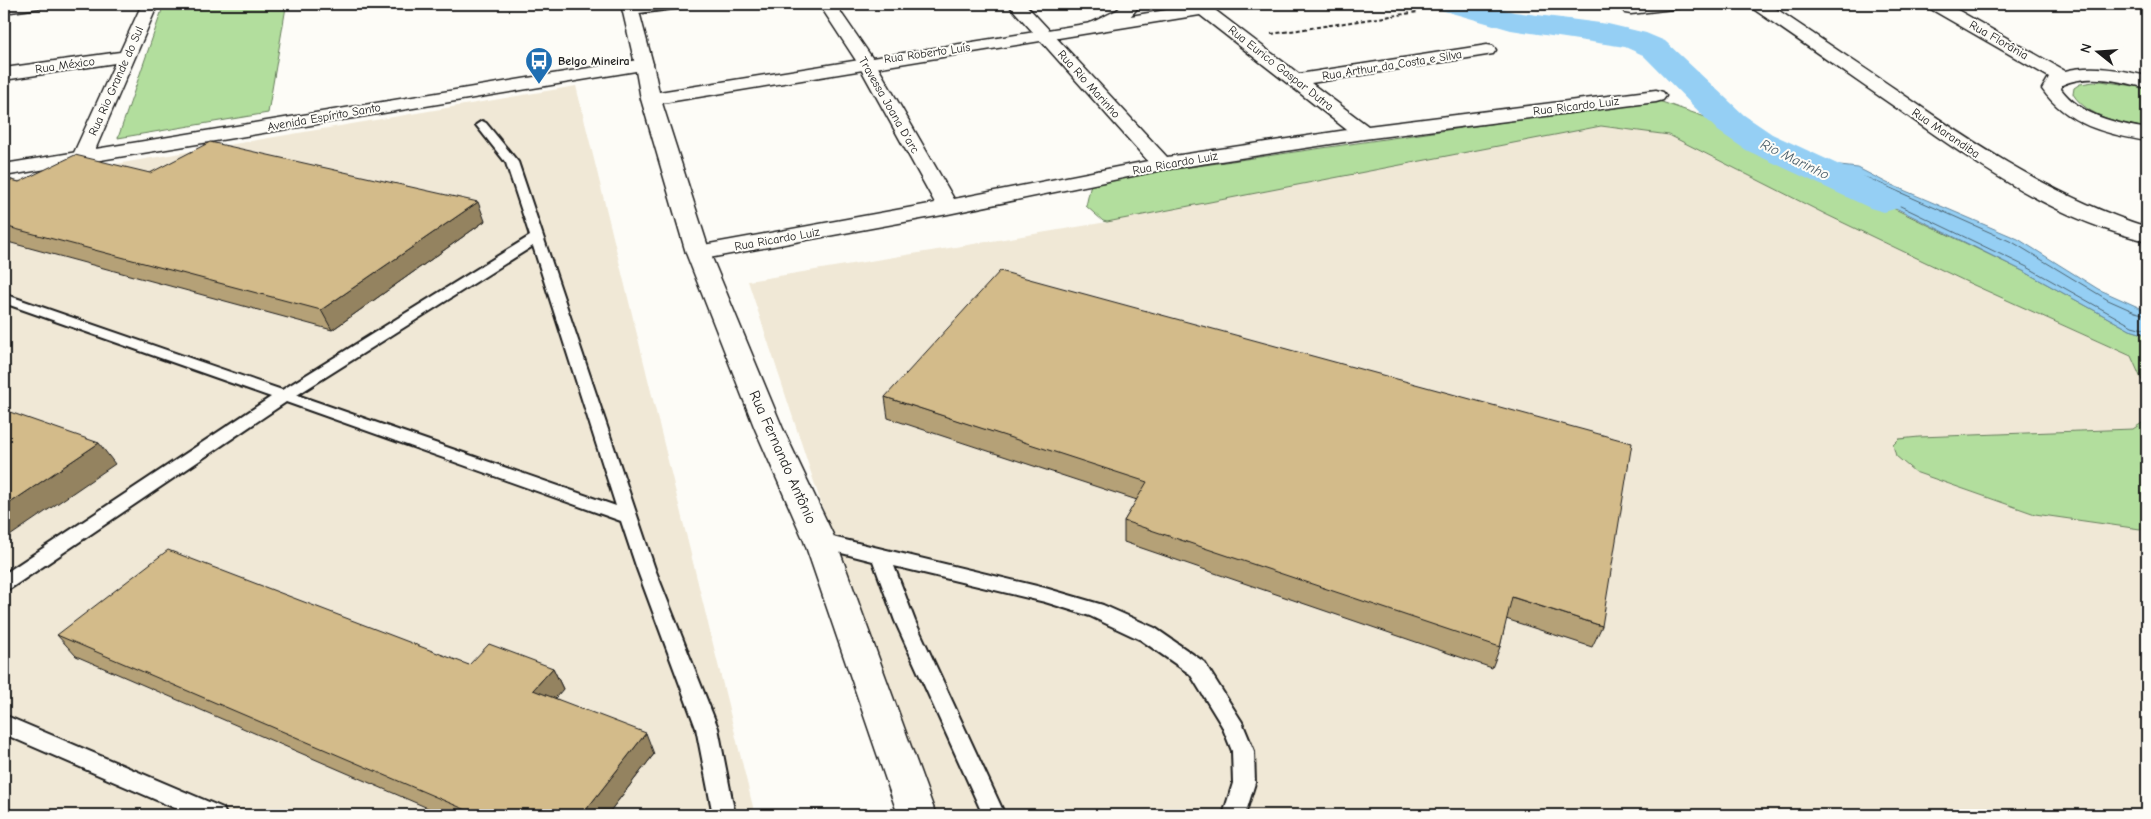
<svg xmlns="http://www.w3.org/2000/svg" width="2151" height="819" font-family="'Comic Neue',sans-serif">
  <rect width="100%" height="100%" fill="#fdfcf7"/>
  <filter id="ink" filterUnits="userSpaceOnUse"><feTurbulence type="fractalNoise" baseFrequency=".02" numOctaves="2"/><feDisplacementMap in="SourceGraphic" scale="10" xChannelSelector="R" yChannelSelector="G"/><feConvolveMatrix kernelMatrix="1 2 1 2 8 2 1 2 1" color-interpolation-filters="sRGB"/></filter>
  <g filter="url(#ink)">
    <!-- built -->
    <g fill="#f0e8d6">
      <polygon points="576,86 755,815 4,815 4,183"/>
      <polygon points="1602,126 1669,135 1825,214 1967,282 2131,356 2147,392 2145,421 2134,429 1919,437 1915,472 2035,514 2147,530 2147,815 927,815 866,640 748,281 1107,222"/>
    </g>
    <!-- green -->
    <g fill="#b2de9d" stroke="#677d5c">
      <polygon points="164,4 309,4 286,7 268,113 118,138"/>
      <path d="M2101,81L2147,88V128C2123,124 2087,117 2073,94L2074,88L2080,84Z"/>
      <polygon points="1656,100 1740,129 1862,193 2025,272 2130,330 2147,335 2147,392 2131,356 1967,282 1825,214 1669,135 1601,126 1107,222 1103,221 1086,206 1091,184 1107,179"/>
      <polygon points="2147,414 2147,530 2035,514 1915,472 1896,456 1893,445 1899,439 1919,437 2133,429 2145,421"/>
    </g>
    <!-- water -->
    <polygon fill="#95cff4" stroke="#65879e" points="1822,164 1858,168 1887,183 2018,239 2098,289 2147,311 2147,335 2130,330 2025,272 1821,171"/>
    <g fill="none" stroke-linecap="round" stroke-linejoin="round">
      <!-- shore -->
      <polyline stroke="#4c6472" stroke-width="1" points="2147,315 2135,312 2108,300 2014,243 1870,179 1840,170 1838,172 1839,175 1865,189 2027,267 2132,326 2147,330"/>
      <!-- river -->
      <polygon fill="#95cff4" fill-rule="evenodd" points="1437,4 1485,4 1514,12 1608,24 1646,33 1665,41 1744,115 1772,134 1898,192 1904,200 1898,208 1884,212 1870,208 1746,150 1718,131 1643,55 1625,47 1511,30 1441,10"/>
      <defs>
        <g id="service">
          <polygon points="665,4 691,4 686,7 631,14 626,11 631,8"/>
          <path d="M482,121L486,123L518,162L655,569L718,728L735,815H713L696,728L637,569L621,521L286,402L11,588L4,590V574L271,397L4,303V294L282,390L530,236L506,163L476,125ZM533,246L616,506L297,395Z"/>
          <polygon points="820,534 1045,588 1103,605 1155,628 1204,662 1242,722 1254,751 1255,783 1245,815 1223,815 1233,783 1232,751 1222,726 1190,674 1141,640 1090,616 1045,602 894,566 915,621 1005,815 983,815 895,621 873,561 814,546 811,541 814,536"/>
          <polygon points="4,715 223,808 226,815 191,815 4,734"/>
        </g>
        <g id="minor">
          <polygon points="4,4 41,4 39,8 4,13"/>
          <polygon points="142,4 158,4 92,157 89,161 82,163 75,161 72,157 115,63 4,80 4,68 120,52"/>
          <polygon points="621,4 637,4 653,64 650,68 644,69 638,68 635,64"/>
          <polygon points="819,4 835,4 875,62 954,199 1148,161 1008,4 1025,4 1167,157 1347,130 1200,15 1095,32 1089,31 1086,27 1089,23 1190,6 1189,4 1207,4 1299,74 1487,45 1493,46 1496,50 1493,54 1487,55 1311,83 1368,126 1656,90 1663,92 1666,96 1663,100 1656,102 1364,139 1162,170 948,214 698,260 690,258 686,253 690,248 698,246 935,203 857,62"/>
          <polygon points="1631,4 1681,4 1679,8 1673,9 1631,14 1625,13 1623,9 1625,5"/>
          <path d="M1750,4H1769C1813,34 1857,63 1901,93C1979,147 2056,198 2147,227V241C2054,221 1971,160 1895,107C1847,74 1800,41 1752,8Z"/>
          <path d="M1927,4H1947L2065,71C2093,64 2120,70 2147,76V88C2119,81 2089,73 2062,85L2061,89C2081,116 2116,123 2147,129V141C2106,134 2067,125 2042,89L2049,77L1929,8Z"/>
        </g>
        <polygon id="tertiary" points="1124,4 1141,4 1129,18 1095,32 662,103 710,253 783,429 836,541 936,815 898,815 804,541 755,429 686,253 641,99 636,71 4,176 4,164 644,59 650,60 653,64 659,92 1091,23 1117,10"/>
      </defs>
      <!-- service casing -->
      <use href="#service" stroke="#1c1c1c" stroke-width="4"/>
      <!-- minor casing -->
      <use href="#minor" stroke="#1c1c1c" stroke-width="3"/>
      <!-- tertiary casing -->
      <use href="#tertiary" stroke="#1c1c1c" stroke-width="3"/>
      <!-- path -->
      <polyline stroke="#1c1c1c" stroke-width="2" stroke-dasharray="4 2.5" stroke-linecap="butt" points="1271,34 1418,12"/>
      <!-- service -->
      <use href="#service" fill="#fdfcf7" fill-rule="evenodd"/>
      <!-- minor -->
      <use href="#minor" fill="#fdfcf7" fill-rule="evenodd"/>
      <!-- tertiary -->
      <use href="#tertiary" fill="#fdfcf7" fill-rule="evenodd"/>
    </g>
    <!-- wall -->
    <g fill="#b5a177" stroke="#1c1c1c">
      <polygon points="150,173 485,221 332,330 4,241 4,178 19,182"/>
      <polygon points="885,397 1602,626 1592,647 1506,619 1500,647 1492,668 1124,542 1124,521 1137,500 888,418"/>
      <polygon points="57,635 469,665 553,668 563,689 555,698 654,754 607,815 444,815 76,656"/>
    </g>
    <!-- shaded-wall -->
    <g fill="#948361" stroke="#1c1c1c">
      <polygon points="478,202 485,221 332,330 321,310"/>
      <polygon points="99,443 115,464 4,540 4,507"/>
      <polygon points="553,668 563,689 544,711 533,690"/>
      <polygon points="646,733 654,754 607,815 582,815"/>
    </g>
    <!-- building -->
    <g fill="#d3bb8a" stroke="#1c1c1c">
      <polygon points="210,142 478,202 321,310 4,226 4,178 19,182 75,155 150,173"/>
      <polygon points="1000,271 1632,443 1602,626 1512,597 1500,647 1124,521 1147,482 885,397"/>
      <polygon points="4,410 99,443 4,507"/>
      <polygon points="168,550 469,665 489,644 553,668 533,690 646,733 582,815 478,815 57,635"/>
    </g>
  </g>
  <!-- icons -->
  <defs>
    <symbol id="bus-pin" viewBox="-11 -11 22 30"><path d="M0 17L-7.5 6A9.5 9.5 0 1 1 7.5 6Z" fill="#1f6fb2" stroke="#fdfcf7"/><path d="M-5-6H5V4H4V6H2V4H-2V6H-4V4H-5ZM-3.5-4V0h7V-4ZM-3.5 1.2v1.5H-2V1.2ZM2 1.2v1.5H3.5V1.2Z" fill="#fff"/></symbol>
  </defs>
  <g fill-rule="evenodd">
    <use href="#bus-pin" x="523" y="45" width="32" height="43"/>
  </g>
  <g text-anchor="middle" stroke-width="4" stroke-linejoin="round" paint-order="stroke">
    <!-- far-street labels -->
    <g font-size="12" fill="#1c1c1c" stroke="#fdfcf7">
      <text transform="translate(1999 40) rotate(30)" y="4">Rua Florânia</text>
      <text transform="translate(927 53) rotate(-8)" y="4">Rua Roberto Luís</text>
      <text transform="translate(65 65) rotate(-8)" y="4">Rua México</text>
      <text transform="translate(1392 65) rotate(-9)" y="4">Rua Arthur da Costa e Silva</text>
      <text transform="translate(1281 68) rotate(38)" y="4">Rua Eurico Gaspar Dutra</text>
      <text transform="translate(116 81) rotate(-66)" y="4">Rua Rio Grande do Sul</text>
      <text transform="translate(1089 84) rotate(48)" y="4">Rua Rio Marinho</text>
      <text transform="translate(889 105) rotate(60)" y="4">Travessa Joana D'arc</text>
      <text transform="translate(1576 106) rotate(-7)" y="4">Rua Ricardo Luiz</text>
      <text transform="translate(324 117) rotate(-10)" y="4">Avenida Espírito Santo</text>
      <text transform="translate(1946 133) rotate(34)" y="4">Rua Marandiba</text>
      <text transform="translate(1175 163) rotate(-10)" y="4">Rua Ricardo Luiz</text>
      <text transform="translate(777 239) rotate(-10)" y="4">Rua Ricardo Luiz</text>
    </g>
    <!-- far-poi labels -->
    <g font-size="12" font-weight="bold" fill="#1c1c1c" stroke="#fdfcf7" text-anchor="start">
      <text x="558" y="65">Belgo Mineira</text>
    </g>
    <!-- far-water labels -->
    <g font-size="14" font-style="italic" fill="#465b68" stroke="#fdfcf7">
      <text transform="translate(1795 159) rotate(26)" y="5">Rio Marinho</text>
    </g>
    <!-- street labels -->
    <g font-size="15" fill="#1c1c1c" stroke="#fdfcf7">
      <text transform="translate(783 457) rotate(66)" y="5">Rua Fernando Antônio</text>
    </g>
  </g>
  <!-- margin -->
  <rect width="2151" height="819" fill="none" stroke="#fdfcf7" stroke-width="20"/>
  <rect x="10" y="10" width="2131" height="799" fill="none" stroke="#1c1c1c" stroke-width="2" filter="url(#ink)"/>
  <!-- north arrow -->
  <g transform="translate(2098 52) rotate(287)" stroke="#fdfcf7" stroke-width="4" paint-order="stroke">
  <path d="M0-4L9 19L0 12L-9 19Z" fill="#1c1c1c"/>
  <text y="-8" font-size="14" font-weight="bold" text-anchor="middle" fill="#1c1c1c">N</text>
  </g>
</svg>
